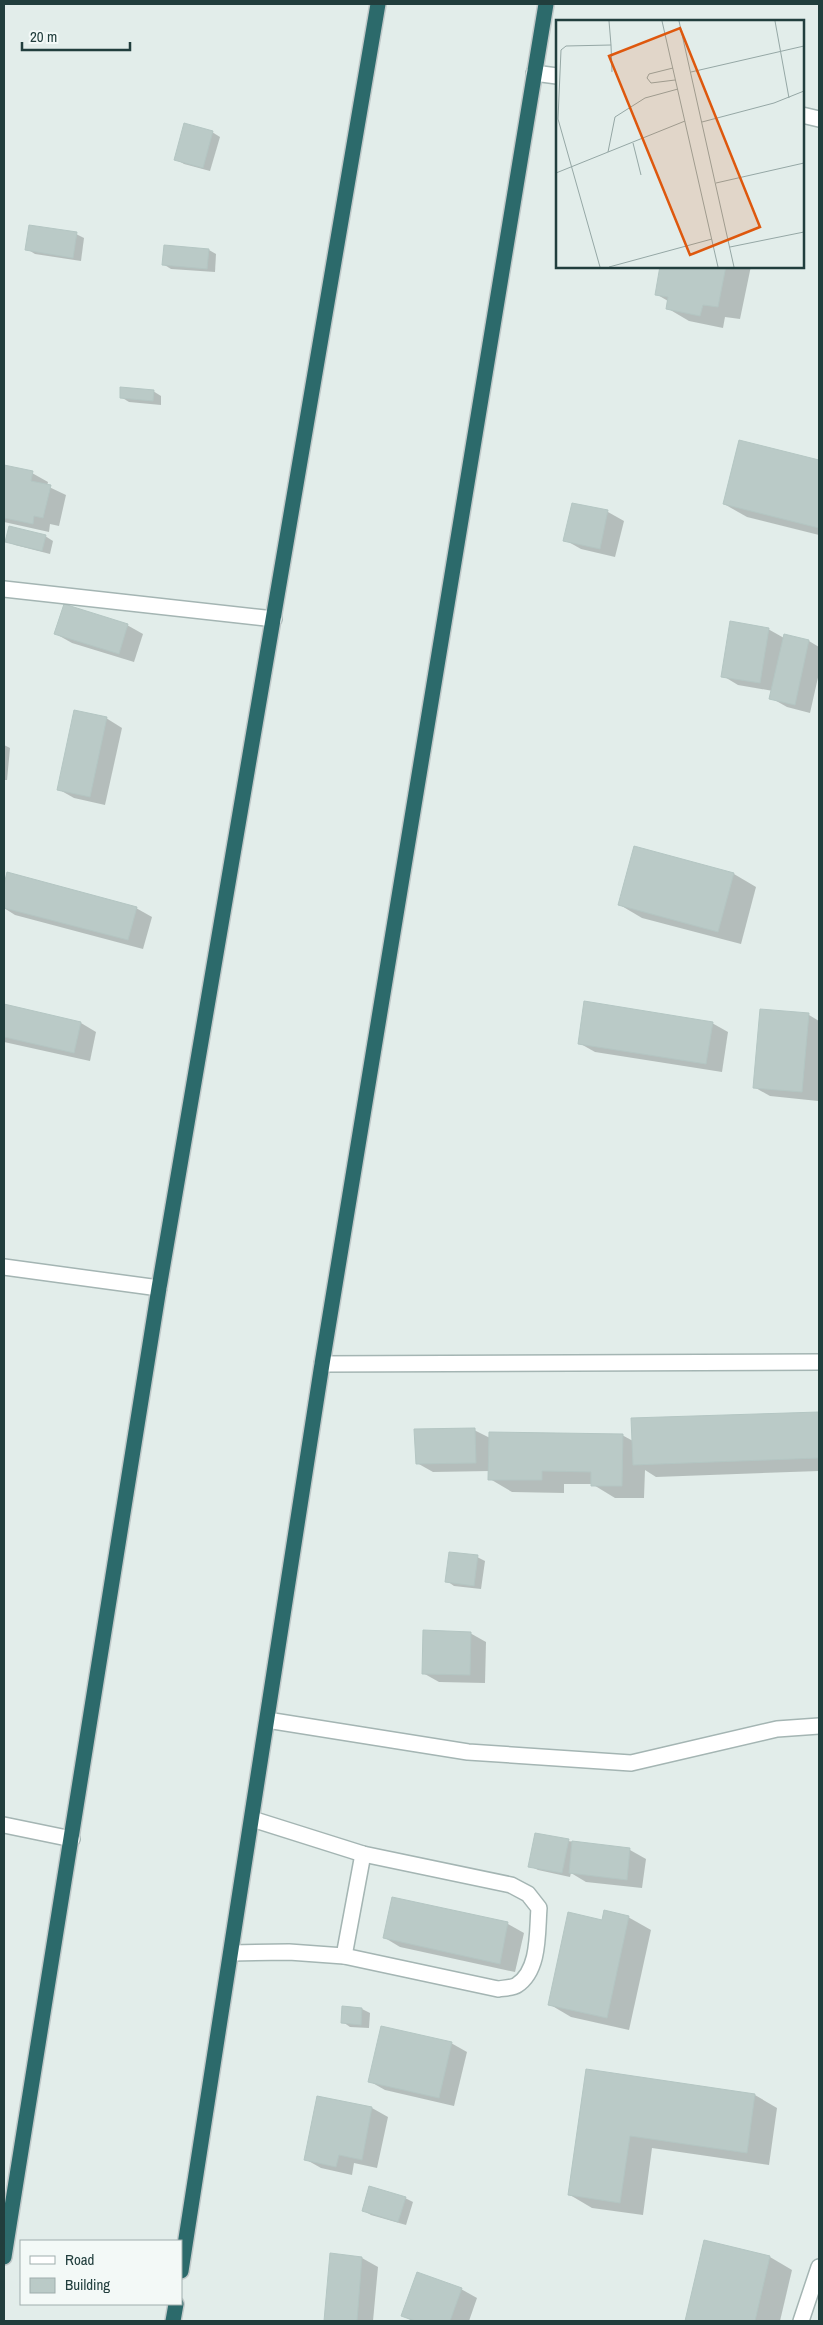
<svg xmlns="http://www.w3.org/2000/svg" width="823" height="2325" font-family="'Archivo Narrow',sans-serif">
  <rect width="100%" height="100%" fill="#e2edea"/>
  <!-- shadow -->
  <g fill="#0003">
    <polygon points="212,132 220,137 210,171 184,164 176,159"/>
    <polygon points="76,234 84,238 81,261 35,254 27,249"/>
    <polygon points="209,250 216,254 215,272 171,269 163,264"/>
    <polygon points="662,266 751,266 740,319 725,317 723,328 689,321 667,308 668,301 656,294"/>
    <polygon points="153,391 161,396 161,405 129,402 121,397"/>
    <polygon points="739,441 819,461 819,535 747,517 724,504"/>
    <polygon points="4,466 32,473 48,482 47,486 66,495 59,526 50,524 49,532 4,522"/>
    <polygon points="573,504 608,512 624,521 615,557 581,549 565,540"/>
    <polygon points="45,536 53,541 50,554 15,545 7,541"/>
    <polygon points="127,625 143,634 134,662 72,643 56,634"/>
    <polygon points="768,629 784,638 785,635 809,641 819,647 819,673 810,713 787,707 771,698 773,691 738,685 723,676"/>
    <polygon points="106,718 122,728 105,805 74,798 58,789"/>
    <polygon points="4,745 10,748 7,780 4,780"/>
    <polygon points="635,848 734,874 756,887 741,944 642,918 620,905"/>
    <polygon points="8,873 136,908 152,917 143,949 15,915 4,908 4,890"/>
    <polygon points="4,1006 81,1023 96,1032 90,1061 4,1042"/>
    <polygon points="761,1010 809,1015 819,1021 818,1101 770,1096 754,1087"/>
    <polygon points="712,1023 728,1032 722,1072 595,1052 579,1043"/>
    <polygon points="819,1413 819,1471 656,1477 645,1470 644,1498 615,1498 592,1484 564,1484 564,1493 512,1492 490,1479 490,1471 433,1472 417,1463 474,1430 490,1438 622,1435 633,1441 632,1419"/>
    <polygon points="477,1557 485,1561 481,1589 454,1586 447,1581"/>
    <polygon points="470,1633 486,1642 485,1683 439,1682 423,1673"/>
    <polygon points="568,1841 630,1850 646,1859 642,1888 586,1882 571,1873 570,1877 538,1870 530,1866"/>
    <polygon points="393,1898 508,1924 524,1933 515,1972 400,1947 385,1938"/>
    <polygon points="628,1917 651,1930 629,2030 571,2017 549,2004 603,1921"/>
    <polygon points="362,2009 370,2013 369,2028 350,2027 343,2022"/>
    <polygon points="451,2043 467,2052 454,2106 385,2090 369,2081"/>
    <polygon points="587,2070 755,2095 777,2108 769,2165 652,2148 643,2215 592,2208 570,2195"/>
    <polygon points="318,2097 372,2108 388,2117 377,2168 354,2163 352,2175 321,2168 305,2159"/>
    <polygon points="405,2198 413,2202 406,2225 371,2215 363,2210"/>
    <polygon points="705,2241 770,2257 792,2270 780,2321 686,2321"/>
    <polygon points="331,2255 362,2258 378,2267 373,2321 325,2321"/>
    <polygon points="461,2289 477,2298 469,2321 413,2321 403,2316"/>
  </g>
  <!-- building -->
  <g fill="#bacac7" stroke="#b4c6c3">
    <polygon points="184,123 213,131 203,168 174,160"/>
    <polygon points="29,225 77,232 73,258 25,250"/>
    <polygon points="164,245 209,249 207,269 162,265"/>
    <polygon points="660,266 726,266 718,307 703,305 700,316 666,309 668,297 655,295"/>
    <polygon points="120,387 154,390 153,401 120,398"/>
    <polygon points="739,440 819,460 819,528 723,504"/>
    <polygon points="4,465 33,471 31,481 51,485 43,518 34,516 33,524 4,518"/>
    <polygon points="572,503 608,510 600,549 563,541"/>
    <polygon points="9,526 46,535 42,551 5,542"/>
    <polygon points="64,604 128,624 119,654 54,634"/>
    <polygon points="730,621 769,628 760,683 721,677"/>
    <polygon points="784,634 809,640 795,705 769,699"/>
    <polygon points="74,710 107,717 90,797 57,790"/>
    <polygon points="634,846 734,873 718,932 618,905"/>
    <polygon points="7,872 137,907 128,940 4,908 4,885"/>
    <polygon points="584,1001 713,1022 706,1064 578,1044"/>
    <polygon points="4,1004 81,1022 74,1053 4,1037"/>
    <polygon points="760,1009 809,1013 802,1092 753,1088"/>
    <polygon points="819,1412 819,1458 633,1465 631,1418"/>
    <polygon points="475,1428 476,1463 416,1464 414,1429"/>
    <polygon points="489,1432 623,1434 622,1486 591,1486 591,1472 542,1471 542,1480 488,1480"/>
    <polygon points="449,1552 478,1555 474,1586 445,1582"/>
    <polygon points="423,1630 471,1632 470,1675 422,1674"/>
    <polygon points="535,1833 569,1839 562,1873 528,1867"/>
    <polygon points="572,1841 630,1848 627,1880 569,1873"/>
    <polygon points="392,1897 508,1922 500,1964 383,1938"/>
    <polygon points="604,1910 629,1916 607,2018 548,2005 568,1912 602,1920"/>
    <polygon points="342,2006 362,2008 361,2025 341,2023"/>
    <polygon points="381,2026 452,2042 439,2098 368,2082"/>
    <polygon points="586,2069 755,2094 747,2153 630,2136 620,2203 568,2195"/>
    <polygon points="317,2096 372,2107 362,2160 339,2155 336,2167 304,2160"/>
    <polygon points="369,2186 406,2197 398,2222 362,2211"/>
    <polygon points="704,2240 770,2256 755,2321 685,2321"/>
    <polygon points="330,2253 362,2257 357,2321 324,2321"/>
    <polygon points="417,2272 462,2288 450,2321 415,2321 401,2316"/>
  </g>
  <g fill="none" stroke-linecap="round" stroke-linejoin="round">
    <defs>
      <g id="minor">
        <polyline points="534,73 557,76"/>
        <polyline points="802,115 819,119"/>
        <polyline points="4,589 274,619"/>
        <polyline points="4,1267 159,1288"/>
        <polyline points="322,1364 819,1362"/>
        <polyline points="267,1720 468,1752 631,1763 777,1729 819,1726"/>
        <polyline points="4,1825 72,1839"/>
        <path d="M231,1953L289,1952L344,1956L498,1989C504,1988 513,1988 517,1985C540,1970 537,1932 539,1908L528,1894L511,1885L363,1854L252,1819"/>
        <polyline points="344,1956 363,1854"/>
        <polyline points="801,2321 819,2267"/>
      </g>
      <g id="highway">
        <polyline points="4,2257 159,1288 378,4"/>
        <polyline points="181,2271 322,1364 546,4"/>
        <polyline points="173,2321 176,2304"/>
      </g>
    </defs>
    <!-- minor casing -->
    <use href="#minor" stroke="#a4b5b3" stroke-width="18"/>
    <!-- highway casing -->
    <use href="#highway" stroke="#c1c9c9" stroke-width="18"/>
    <!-- minor -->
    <use href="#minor" stroke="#fff" stroke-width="15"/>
    <!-- highway -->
    <use href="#highway" stroke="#2c6a6b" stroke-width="15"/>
  </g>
  <!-- overview -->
  <g transform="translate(556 20)">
    <rect width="248" height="248" fill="#e2edea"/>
    <path fill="none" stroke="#95a7a5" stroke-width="1" d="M53,1L55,25M106,1L162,247M123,1L178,247M219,1L233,78M117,48L93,54L91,58L95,63L119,60M135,52L248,26M146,102L218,83L248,71M77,123L85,155M52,132L59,97L89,78L122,69M0,153L129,101M160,163L248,143M174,227L248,212M44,247L2,99L5,30L10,26L55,25L56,52M53,247L156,219"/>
    <path fill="#de580e" fill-opacity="0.15" stroke="#de580e" stroke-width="2.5" d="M124,8L204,207L134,235L53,36Z"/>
    <rect width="248" height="248" fill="none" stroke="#213e3d" stroke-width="2.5"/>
  </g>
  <!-- border -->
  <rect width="823" height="2325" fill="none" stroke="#213e3d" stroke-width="10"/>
  <!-- legend -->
  <rect x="20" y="2240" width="162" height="65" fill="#f3f9f7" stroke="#9faead"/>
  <rect x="30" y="2256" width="25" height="8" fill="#ffffff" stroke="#9faead"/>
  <text x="65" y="2265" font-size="15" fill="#213e3d">Road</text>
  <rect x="30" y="2278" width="25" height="15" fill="#bacac7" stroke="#9faead"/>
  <text x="65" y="2290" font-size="15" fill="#213e3d">Building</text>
  <!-- scale -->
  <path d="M22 42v8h108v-8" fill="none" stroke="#213e3d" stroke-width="2.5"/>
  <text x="30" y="42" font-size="15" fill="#213e3d" stroke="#f3f9f7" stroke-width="4" paint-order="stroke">20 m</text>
</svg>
